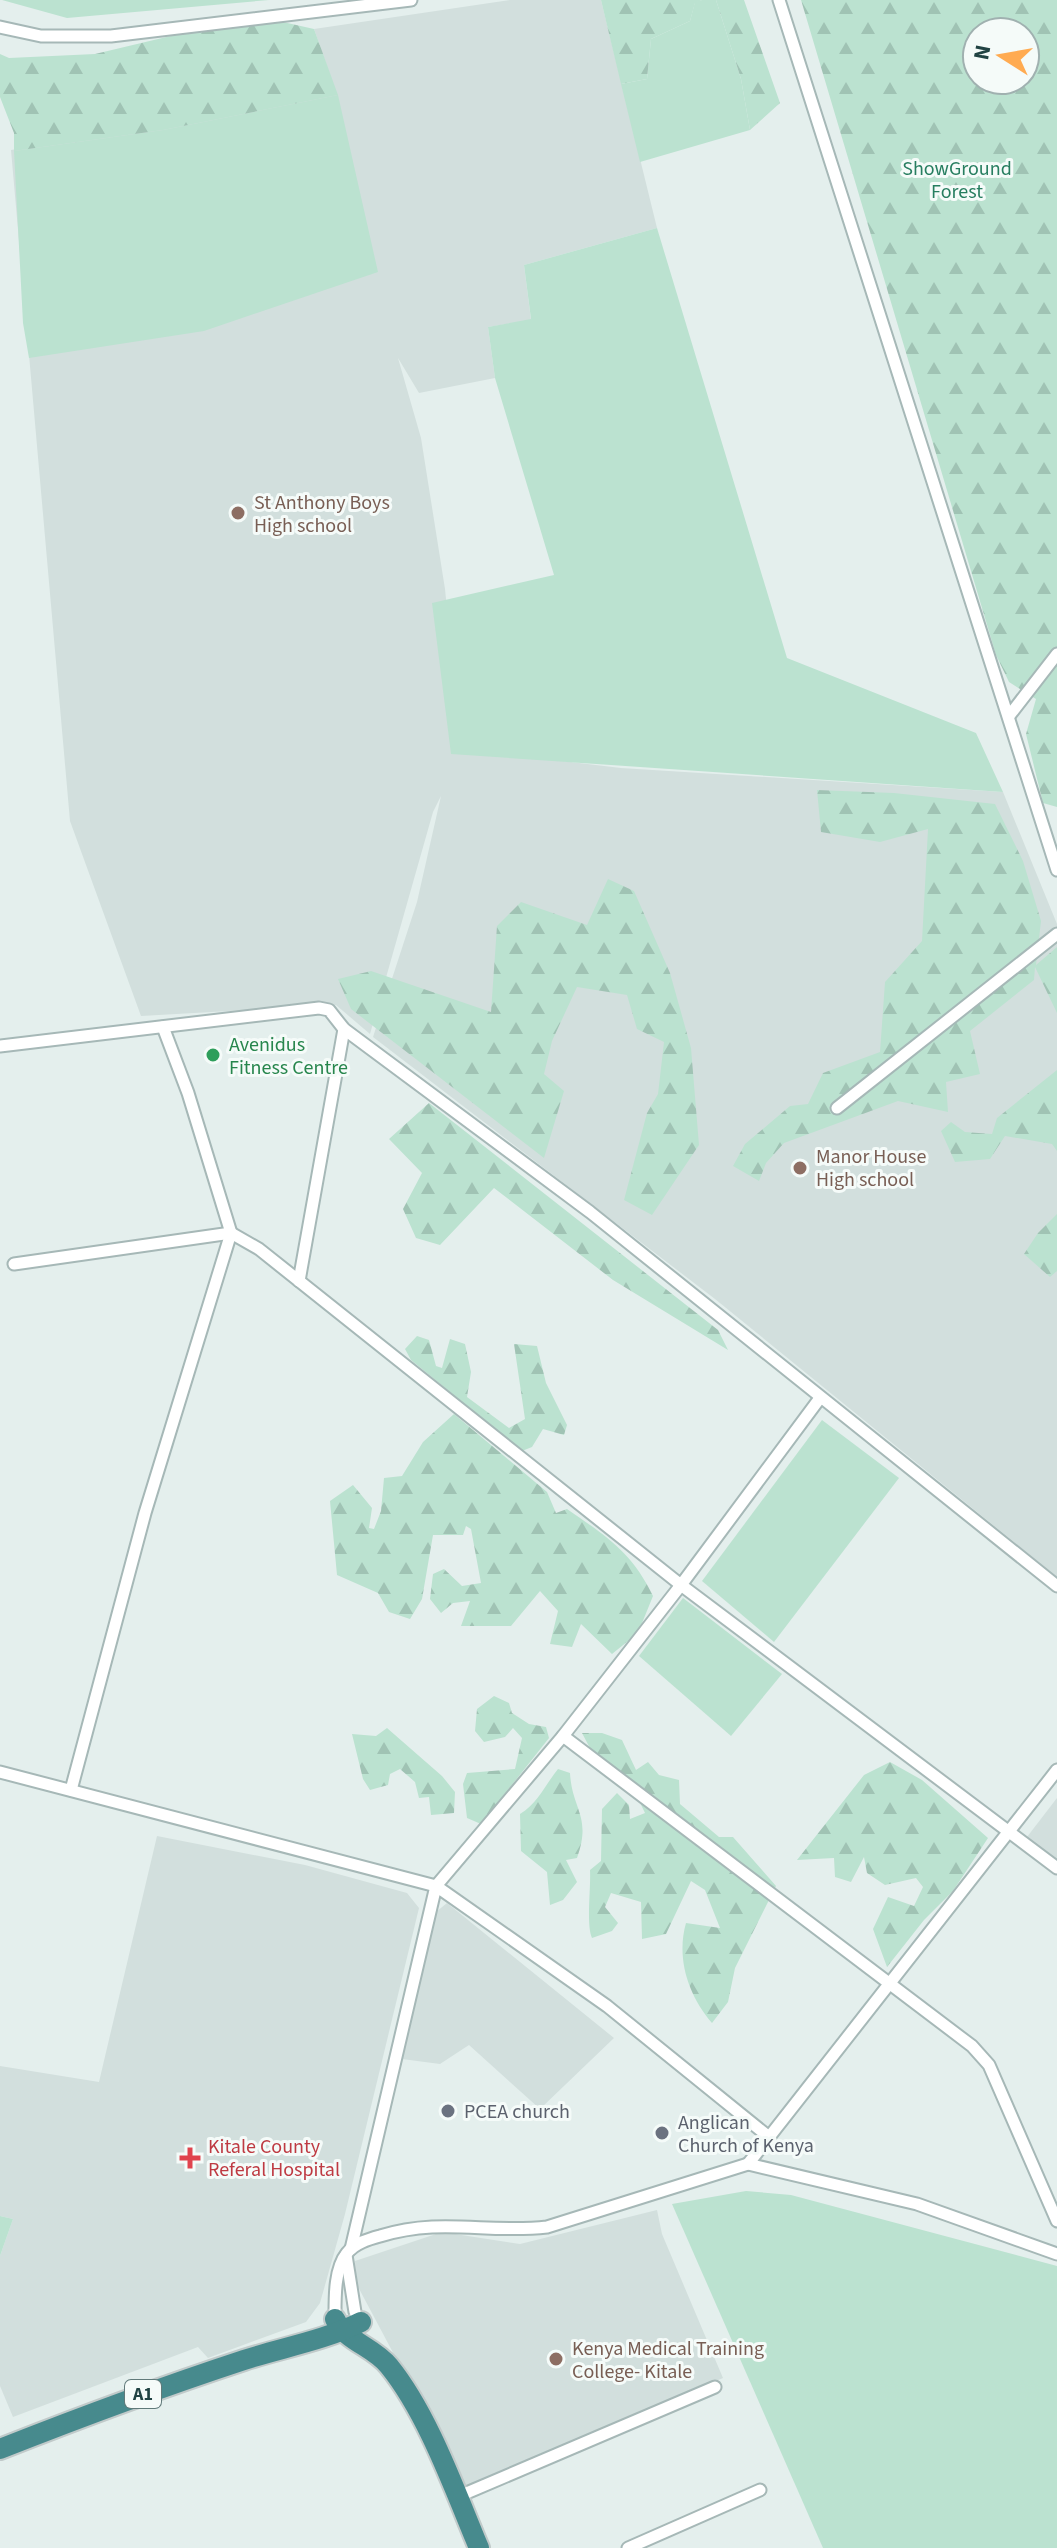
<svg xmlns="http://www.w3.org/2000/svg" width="1057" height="2548" font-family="'Source Sans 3',sans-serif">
  <defs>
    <pattern id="forest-firs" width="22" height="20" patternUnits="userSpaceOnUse" patternTransform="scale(2)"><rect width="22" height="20" fill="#bbe2d0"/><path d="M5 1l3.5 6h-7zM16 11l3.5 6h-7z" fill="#a0c3b4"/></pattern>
  </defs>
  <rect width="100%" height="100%" fill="#e4efed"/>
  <!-- built -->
  <g fill="#d2dfdd">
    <polygon points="510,0 601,0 657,228 524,265 531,320 488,327 495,378 419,393 398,358 421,438 445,589 461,749 621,768 1003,792 1057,924 1057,1577 715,1299 373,1037 417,902 441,796 433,812 370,1034 336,1005 141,1016 70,821 11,150 336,92 314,29"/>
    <polygon points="1057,1798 1057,1862 1027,1837"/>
    <polygon points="157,1836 305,1865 407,1893 419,1908 345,2214 320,2303 306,2322 208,2358 198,2347 13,2417 0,2386 0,2256 13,2219 0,2216 0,2066 99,2082"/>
    <polygon points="447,1903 614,2038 540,2109 469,2045 440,2064 402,2059 436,1912"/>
    <polygon points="657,2210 662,2234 723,2378 465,2488 356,2283 355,2261 442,2232 520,2244"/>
  </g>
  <!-- green -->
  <g fill="#bbe2d0">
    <polygon points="2,0 269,0 67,18"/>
    <polygon points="702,0 716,0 741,79 750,130 640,162 621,84 647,79 651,39 690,21 695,2"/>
    <polygon points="338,95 378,272 204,331 29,358 23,323 14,151 163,130"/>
    <polygon points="657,228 787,658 976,733 1003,792 451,754 432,603 554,575 495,378 488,327 531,319 524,265"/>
    <polygon points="822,1420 899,1478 774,1642 702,1581"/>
    <polygon points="683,1598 782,1674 731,1736 639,1656"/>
    <polygon points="746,2191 791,2195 1057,2266 1057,2548 823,2548 672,2204"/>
    <polygon points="0,2216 13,2219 0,2256"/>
  </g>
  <!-- forest -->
  <g fill="url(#forest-firs)" fill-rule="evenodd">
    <polygon points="601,0 702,0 695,3 690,21 651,39 647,79 621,84"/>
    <polygon points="716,0 744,0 780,103 750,130 741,79"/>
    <path d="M801,0H1057V807L1043,803L1026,734L1036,699L1009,682L996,655ZM977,32H1025V80H977Z"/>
    <polygon points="274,20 314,29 338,95 163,130 14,151 14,133 0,97 0,54 9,58 95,54 179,34"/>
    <polygon points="817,790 894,793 995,804 1023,861 1041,921 1036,965 1057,947 1057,1013 1035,967 1034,980 970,1031 980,1074 946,1082 948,1112 898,1101 784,1143 766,1163 759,1181 733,1166 745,1144 790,1106 808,1104 823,1073 880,1052 885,982 922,941 928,829 880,842 821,832"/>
    <polygon points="608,879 634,891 670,973 691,1048 699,1145 652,1215 624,1200 647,1113 658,1094 664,1042 637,1029 627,995 577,987 552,1041 544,1074 564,1091 544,1158 351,1009 338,979 371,971 491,1012 497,926 521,902 587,925"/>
    <polygon points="1057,1070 1057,1151 1052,1144 1005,1136 990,1159 955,1162 941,1131 951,1122 965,1132 992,1134 997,1118"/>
    <polygon points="429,1103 718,1330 728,1350 613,1280 494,1188 440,1245 416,1238 403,1209 422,1173 389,1139"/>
    <polygon points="1057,1214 1057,1271 1050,1277 1024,1254 1038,1233"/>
    <polygon points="417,1336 429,1340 436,1366 442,1368 450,1339 465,1344 471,1372 467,1397 509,1428 525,1419 514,1344 537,1346 546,1383 567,1425 564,1435 543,1429 532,1447 522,1451 411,1360 405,1349"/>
    <path d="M454,1414L547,1492L556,1513L567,1509C606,1536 632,1552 653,1596L638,1633L612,1654L581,1624L572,1647L550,1644L558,1611L540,1591L511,1626H461L470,1601L453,1603L441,1613L430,1599L433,1574L444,1569L462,1586L481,1583L471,1529L466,1526L463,1535H433L422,1599L410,1619L389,1612L378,1593L337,1575L330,1501L353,1485L372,1508L369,1528L374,1529L381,1511L384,1478L402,1476L423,1442Z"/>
    <polygon points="494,1696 509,1703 512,1713 529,1724 546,1727 549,1738 481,1824 467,1818 463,1784 467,1773 515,1769 522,1738 513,1728 505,1737 484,1742 475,1731 477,1709"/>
    <polygon points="387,1728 442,1776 455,1792 454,1813 431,1815 429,1797 419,1798 415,1782 400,1769 390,1774 388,1785 370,1790 363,1779 352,1734 376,1736"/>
    <path d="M582,1733H602L622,1740L636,1770L648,1762L659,1775L679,1780L680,1804L719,1837H733L776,1886L735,1968L728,2002L712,2023C688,1995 676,1958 686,1923L720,1928L705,1890L691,1881L666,1934L642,1939L641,1902L611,1893L605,1907L618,1923L612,1931L592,1938C586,1925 591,1889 590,1870L601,1861L602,1809L617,1793L629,1805L630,1819L645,1813L628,1778L592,1752Z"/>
    <polygon points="890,1762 922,1780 988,1838 953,1891 924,1920 887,1967 873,1929 888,1897 914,1906 923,1887 916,1878 885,1885 867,1873 864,1857 851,1882 835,1877 834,1858 797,1860 864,1775"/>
    <path d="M558,1769L570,1773C572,1810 592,1816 577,1858L566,1860L577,1882L563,1900L550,1905L547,1872L521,1851L520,1814C538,1803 545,1785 558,1769Z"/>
  </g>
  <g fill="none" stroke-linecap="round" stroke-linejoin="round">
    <defs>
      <g id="minor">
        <polyline points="779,0 1057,870"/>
        <polyline points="0,27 41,36 111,36 411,0"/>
        <polyline points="1009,716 1057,654"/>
        <polyline points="0,1046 319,1008 329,1010 344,1029 590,1212 1057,1586"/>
        <polyline points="837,1108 1057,934"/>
        <polyline points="14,1264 231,1233 259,1249 681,1585 820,1398"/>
        <polyline points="299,1281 344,1029"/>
        <polyline points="563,1736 972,2046 989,2065 1057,2221"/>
        <polyline points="0,1772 436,1886 563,1736 681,1585 1057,1868"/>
        <polyline points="71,1790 145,1513 231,1233 188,1093 163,1027"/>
        <polyline points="748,2164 1057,1770"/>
        <polyline points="351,2249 436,1886 607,2006 769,2137"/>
        <polyline points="346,2255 355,2312"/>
        <path d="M335,2319C335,2299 334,2269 347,2253C355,2243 369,2239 380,2236C442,2217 487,2234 547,2227L748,2164L917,2204L1057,2254"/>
        <polyline points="457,2497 715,2387"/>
        <polyline points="628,2548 760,2490"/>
      </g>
      <g id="trunk">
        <path d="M335,2319C346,2342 373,2346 389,2366C428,2414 455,2491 479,2548"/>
        <path d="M0,2449C81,2417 162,2387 244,2360C284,2347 323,2341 361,2322"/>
      </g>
    </defs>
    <!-- minor casing -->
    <use href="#minor" stroke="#a6b8b7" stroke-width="15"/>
    <!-- trunk casing -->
    <use href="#trunk" stroke="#c1caca" stroke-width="24"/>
    <!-- minor -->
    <use href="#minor" stroke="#fff" stroke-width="11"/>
    <!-- trunk -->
    <use href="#trunk" stroke="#478a8d" stroke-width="20"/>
  </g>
  <!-- markers -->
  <g fill="#8d6e63" stroke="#f5fbf9" stroke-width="3">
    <circle cx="238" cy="513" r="8"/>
    <circle cx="800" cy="1168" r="8"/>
    <circle cx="556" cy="2359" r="8"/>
  </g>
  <circle fill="#2e9e5b" stroke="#f5fbf9" stroke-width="3" cx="213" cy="1055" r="8"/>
  <g fill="#6b7280" stroke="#f5fbf9" stroke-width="3">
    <circle cx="448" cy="2111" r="8"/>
    <circle cx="662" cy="2133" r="8"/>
  </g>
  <path fill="#e0444e" stroke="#f5fbf9" stroke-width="3" d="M186 2146h8v8h8v8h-8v8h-8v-8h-8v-8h8z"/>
  <g text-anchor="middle" stroke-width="6" stroke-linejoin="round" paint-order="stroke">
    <!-- shield labels -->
    <rect fill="#f5fbf9" stroke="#617a7a" stroke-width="2" x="125" y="2380" width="36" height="28" rx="6"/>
    <g font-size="18" font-weight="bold" fill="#214343">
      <text x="143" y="2400">A1</text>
    </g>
    <!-- park labels -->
    <g font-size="20" fill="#277e60" stroke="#f5fbf9">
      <text x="957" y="175">ShowGround<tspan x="957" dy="23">Forest</tspan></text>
    </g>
    <!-- education labels -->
    <g font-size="20" fill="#785e54" stroke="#f5fbf9" text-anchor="start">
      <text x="254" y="509">St Anthony Boys<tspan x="254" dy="23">High school</tspan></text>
      <text x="816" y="1163">Manor House<tspan x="816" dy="23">High school</tspan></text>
      <text x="572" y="2355">Kenya Medical Training<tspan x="572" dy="23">College- Kitale</tspan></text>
    </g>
    <!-- leisure labels -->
    <g font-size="20" fill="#27864d" stroke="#f5fbf9" text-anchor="start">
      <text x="229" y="1051">Avenidus<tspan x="229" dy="23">Fitness Centre</tspan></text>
    </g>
    <!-- worship labels -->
    <g font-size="20" fill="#5b616d" stroke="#f5fbf9" text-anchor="start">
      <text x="464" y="2118">PCEA church</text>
      <text x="678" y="2129">Anglican<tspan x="678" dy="23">Church of Kenya</tspan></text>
    </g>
    <!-- health labels -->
    <g font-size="20" fill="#be3a42" stroke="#f5fbf9" text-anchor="start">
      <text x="208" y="2153">Kitale County<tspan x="208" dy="23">Referal Hospital</tspan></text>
    </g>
  </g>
  <!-- north arrow -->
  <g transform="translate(1001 56) rotate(281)"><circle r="38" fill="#f5fbf9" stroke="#a0b1b0" stroke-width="2"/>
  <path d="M0-6L14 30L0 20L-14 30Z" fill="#ffab51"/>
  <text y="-12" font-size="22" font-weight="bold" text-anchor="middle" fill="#214343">N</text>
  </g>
</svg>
